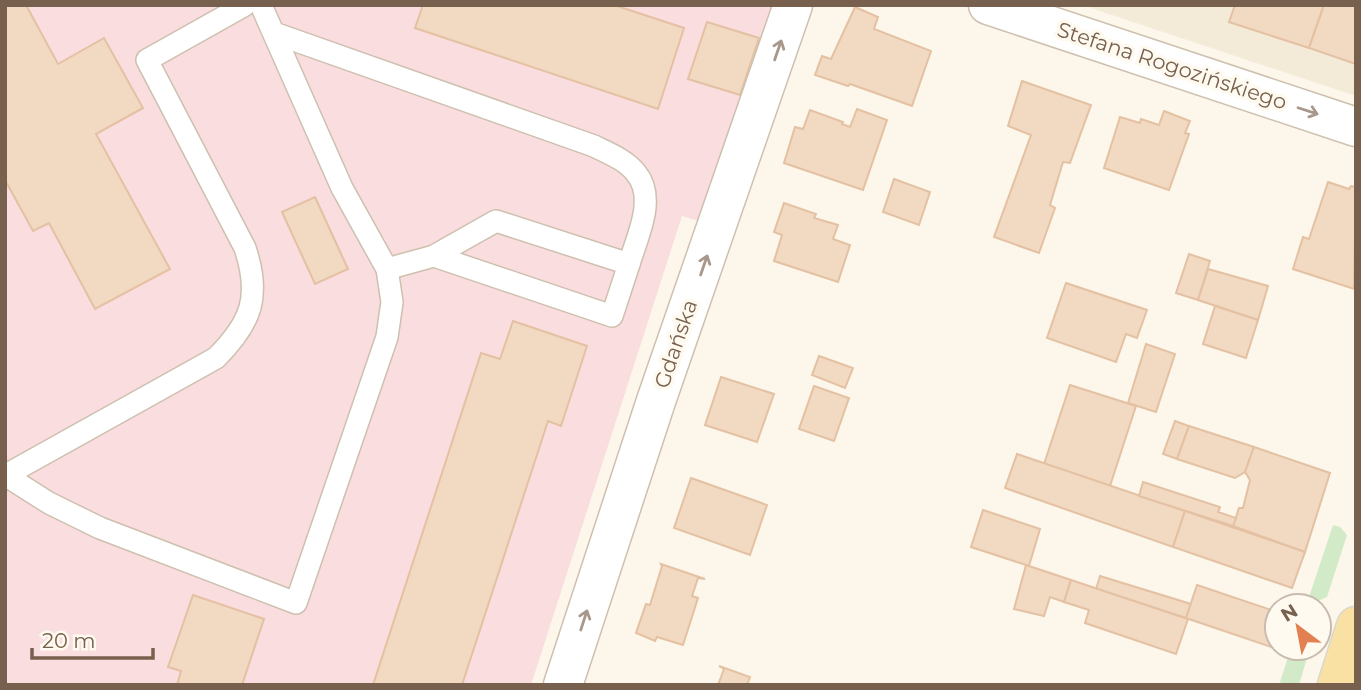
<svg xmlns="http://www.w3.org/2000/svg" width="1361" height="690" font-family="Montserrat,sans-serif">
  <rect width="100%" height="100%" fill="#fcf7ea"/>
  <!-- residential -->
  <polygon fill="#f4ead8" points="1082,5 1356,5 1356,96 1160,31"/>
  <!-- medical -->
  <polygon fill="#faddde" points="5,5 773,5 702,222 682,216 531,685 5,685"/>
  <!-- green -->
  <g fill="#d3eac8">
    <polygon points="1333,525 1340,527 1347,535 1327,597 1316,602 1308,600"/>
    <polygon points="1291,648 1310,648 1299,685 1279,685"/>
  </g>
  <!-- building -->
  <g fill="#f1d9c2" stroke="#e4c1a2" stroke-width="2">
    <polygon points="5,5 26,5 58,64 104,38 143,108 96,134 170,269 95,309 49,223 33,231 5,180"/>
    <polygon points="423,5 614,5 684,28 658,109 415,28"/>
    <polygon points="1235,5 1324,5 1309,48 1229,22"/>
    <polygon points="1324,5 1356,5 1356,64 1309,48"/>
    <polygon points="855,7 878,17 874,29 931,51 912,106 850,84 848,86 815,75 822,56 831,59"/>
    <polygon points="707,22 759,38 740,95 688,79"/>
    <polygon points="1022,81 1091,105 1070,163 1063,162 1050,205 1055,208 1039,253 994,237 1031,135 1008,126"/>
    <polygon points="857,109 887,120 863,190 784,163 795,127 803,129 810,110 843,122 842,124 850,127"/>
    <polygon points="1164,111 1190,121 1185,133 1189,134 1169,190 1104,168 1120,117 1140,123 1141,119 1159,125"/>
    <polygon points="894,179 930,192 919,225 883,212"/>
    <polygon points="1328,182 1349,189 1351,186 1356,187 1354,289 1293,269 1303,237 1309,239"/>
    <polygon points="315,197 348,269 315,284 282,212"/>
    <polygon points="784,203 816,214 814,218 838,225 833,239 850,245 838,282 774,261 782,235 774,232"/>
    <polygon points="1189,254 1210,261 1198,300 1176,293"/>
    <polygon points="1208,269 1268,286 1258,320 1198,300"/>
    <polygon points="1066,283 1147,310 1137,338 1126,334 1116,362 1047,338"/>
    <polygon points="1215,306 1258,320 1246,358 1203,344"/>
    <polygon points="513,321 587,346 561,426 548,421 462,685 373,685 481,353 500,359"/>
    <polygon points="1146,344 1175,354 1156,412 1128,403"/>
    <polygon points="819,356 853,368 845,388 812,375"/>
    <polygon points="721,377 774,394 757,442 705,425"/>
    <polygon points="1070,385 1136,406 1110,486 1044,464"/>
    <polygon points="814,386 849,398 834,441 799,429"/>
    <polygon points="1175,421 1189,426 1177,459 1163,454"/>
    <polygon points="1189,426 1254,447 1245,472 1235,478 1177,459"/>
    <polygon points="1254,447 1330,473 1305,552 1233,526 1239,508 1243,508 1250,480 1245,472"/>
    <polygon points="1017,454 1185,511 1173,547 1005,488"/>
    <polygon points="691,478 767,505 750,555 674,528"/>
    <polygon points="1143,482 1220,507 1218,512 1236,518 1233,526 1139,496"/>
    <polygon points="983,510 1040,529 1029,566 971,547"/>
    <polygon points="1185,511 1305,552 1292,588 1173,547"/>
    <polygon points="661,564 705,579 698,578 692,596 698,598 683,645 657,637 655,641 636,633 646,604 650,605 662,566"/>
    <polygon points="1026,565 1071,580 1064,602 1050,597 1044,616 1014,609"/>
    <polygon points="1100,576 1191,604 1186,618 1096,589"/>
    <polygon points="1071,580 1188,619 1176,654 1085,623 1089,610 1064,602"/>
    <polygon points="1197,585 1277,612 1277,637 1274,648 1186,618"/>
    <polygon points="193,595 264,619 242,685 177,685 181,671 168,667"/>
    <polygon points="719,666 750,677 747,685 718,685 724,669"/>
  </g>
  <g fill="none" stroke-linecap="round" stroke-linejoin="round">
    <defs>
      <g id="service">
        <path d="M274,33L594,146C608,153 626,160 636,173C657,198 637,237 629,264"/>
        <polyline points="387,269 434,256 612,316 629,264 496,221 434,256"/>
        <polyline points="5,475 49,503 100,528 296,603 387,337 392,302 387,269 342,188 261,5"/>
        <path d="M6,475L216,358C252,322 261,296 245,248L147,60L245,5"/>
      </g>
      <g id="minor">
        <polyline points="988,5 1356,127"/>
        <polyline points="563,685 656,401 793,5"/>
      </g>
      <polyline id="primary" points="1337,685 1356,626"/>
    </defs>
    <!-- service casing -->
    <use href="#service" stroke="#cec0af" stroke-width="24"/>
    <!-- minor casing -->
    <use href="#minor" stroke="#cec0af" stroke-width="41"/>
    <!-- primary casing -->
    <use href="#primary" stroke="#dcd6d1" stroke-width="41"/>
    <!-- service -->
    <use href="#service" stroke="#fff" stroke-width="21"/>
    <!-- minor -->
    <use href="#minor" stroke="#fff" stroke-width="38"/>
    <!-- primary -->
    <use href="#primary" stroke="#f9e1a4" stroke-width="38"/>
  </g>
  <!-- one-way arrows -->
  <defs><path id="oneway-shaft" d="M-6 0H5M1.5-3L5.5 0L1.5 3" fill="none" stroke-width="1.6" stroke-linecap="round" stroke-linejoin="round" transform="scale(1.75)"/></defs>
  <g stroke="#a7988b">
    <use href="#oneway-shaft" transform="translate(778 50) rotate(-71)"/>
    <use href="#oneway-shaft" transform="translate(1308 111) rotate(18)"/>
    <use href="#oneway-shaft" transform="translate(704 265) rotate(-71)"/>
    <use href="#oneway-shaft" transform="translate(584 620) rotate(-72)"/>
  </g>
  <g text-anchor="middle" stroke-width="7" stroke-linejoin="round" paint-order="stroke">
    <!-- street labels -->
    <g font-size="21" fill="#77604d" stroke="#fffaf0">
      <text transform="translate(1172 66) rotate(18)" y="7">Stefana Rogozińskiego</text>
      <text transform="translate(676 344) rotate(-71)" y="7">Gdańska</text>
    </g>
  </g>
  <!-- border -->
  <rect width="1361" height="690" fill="none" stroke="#77604d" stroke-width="14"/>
  <!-- north arrow -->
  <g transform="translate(1298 627) rotate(328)"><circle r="33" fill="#fffaf0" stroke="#c9bcaf" stroke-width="2"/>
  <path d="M0-5L12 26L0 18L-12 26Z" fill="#e38052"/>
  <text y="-10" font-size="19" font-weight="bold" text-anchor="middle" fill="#77604d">N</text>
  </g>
  <!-- scale -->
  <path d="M32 648v10h121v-10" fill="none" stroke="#77604d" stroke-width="3.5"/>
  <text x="42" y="648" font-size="21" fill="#77604d" stroke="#fffaf0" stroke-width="5" paint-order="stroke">20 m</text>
</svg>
